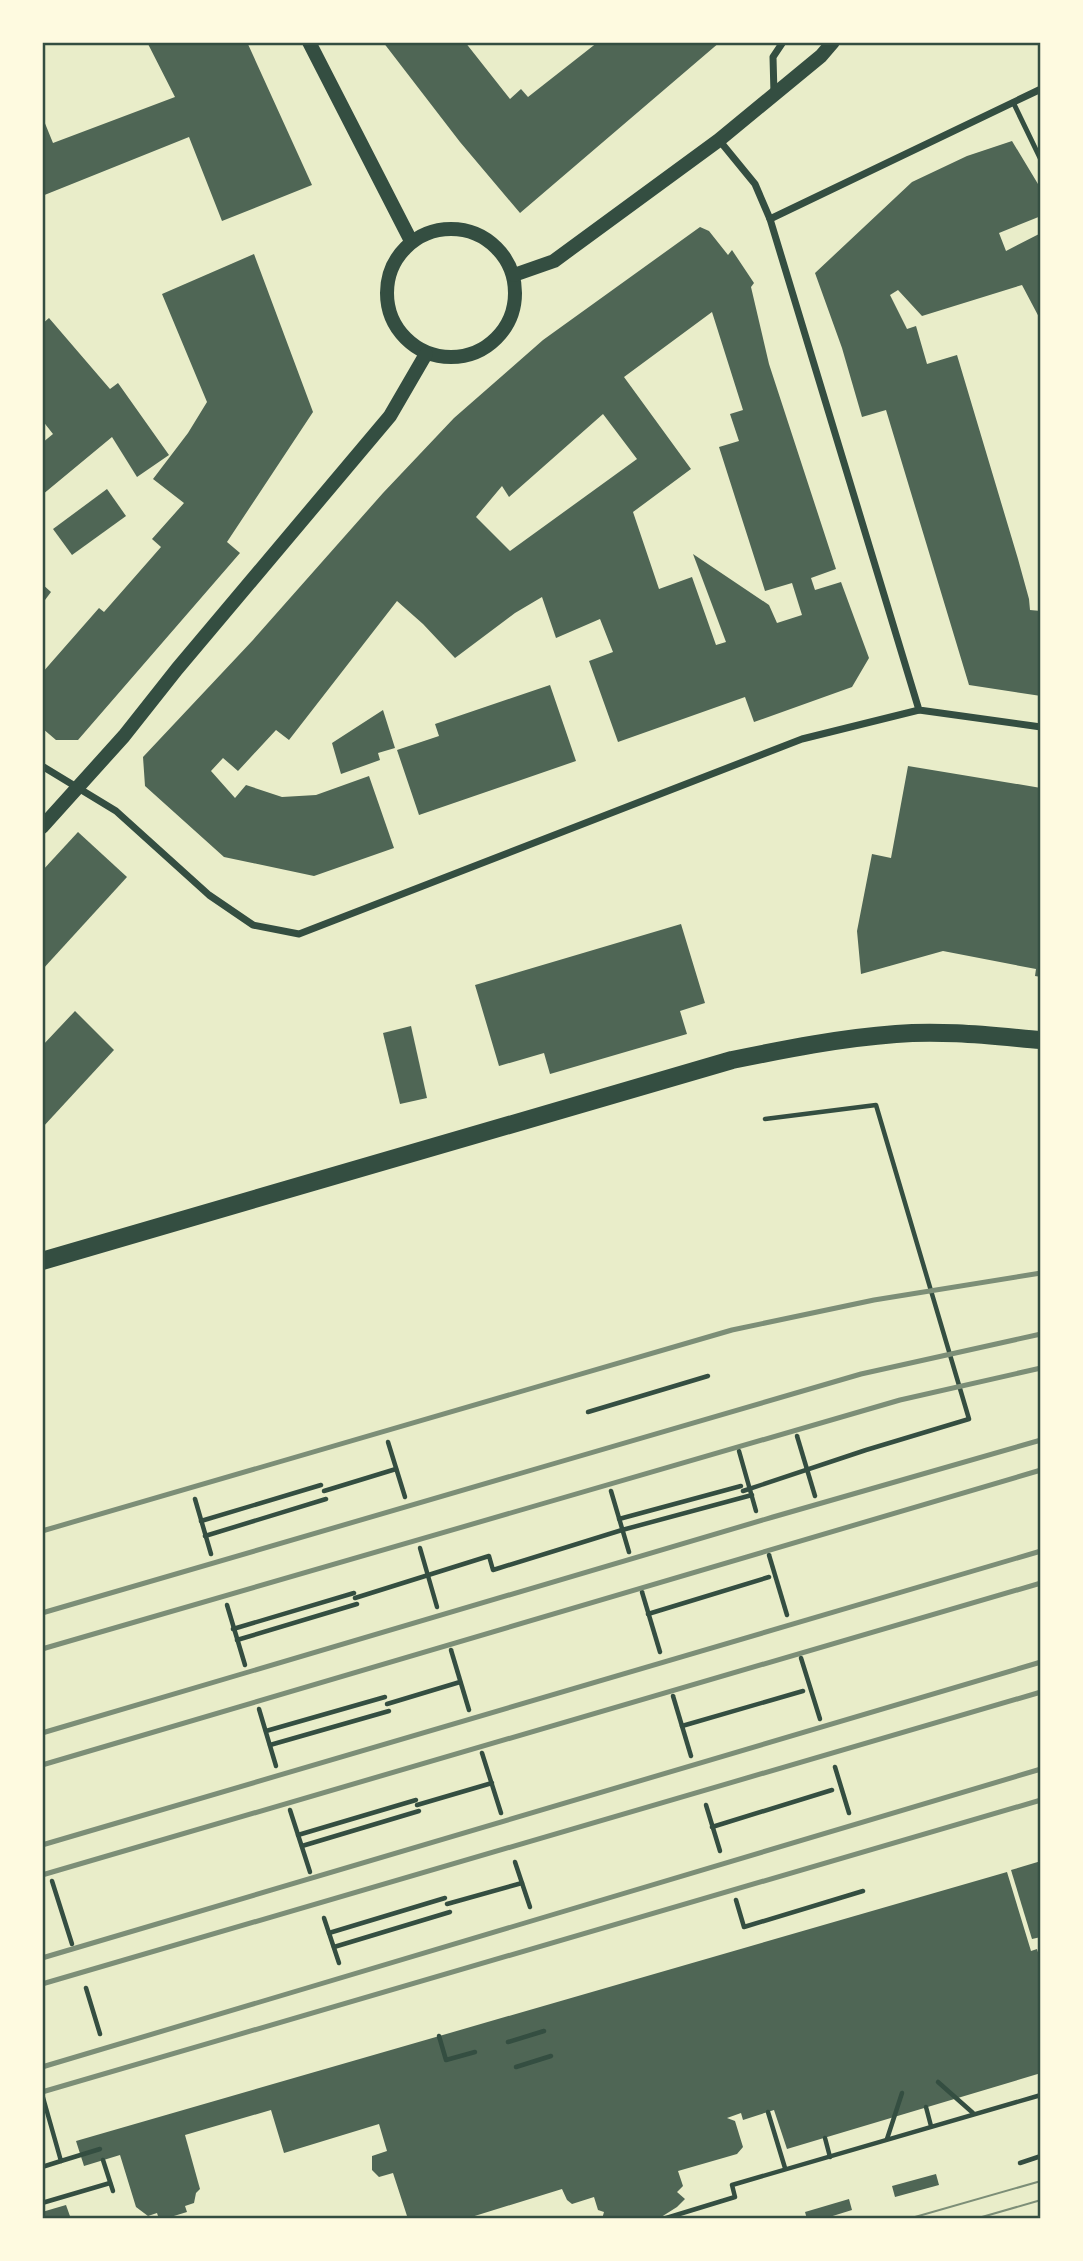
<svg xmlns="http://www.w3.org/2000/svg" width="1083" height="2261" font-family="'DejaVu Sans',sans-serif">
  <rect width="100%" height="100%" fill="#e9edc9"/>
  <!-- building -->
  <g fill="#4f6655" fill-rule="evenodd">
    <polygon points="147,42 247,42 312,185 222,221 189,137 42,196 42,116 53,143 175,97"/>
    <polygon points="383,42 465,42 510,99 521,89 528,97 598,42 720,42 520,213 460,142"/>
    <polygon points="1012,141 1041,189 1041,216 999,233 1006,251 1041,233 1041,321 1022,285 922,316 898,290 890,295 907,329 916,326 927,364 957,355 1018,559 1029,599 1030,610 1041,611 1041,696 969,685 886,410 862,417 842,348 815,273 912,182 967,156"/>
    <path d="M700,227L709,231L728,255L732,250L754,283L751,287L769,364L836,569L811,578L815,590L841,582L869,658L852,687L754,722L745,697L618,742L589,661L613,652L600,619L556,638L542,597L515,613L455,658L423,624L397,601L289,740L276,730L238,771L223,758L211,771L235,798L246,785L282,797L316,795L369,776L394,848L314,876L224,857L145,786L143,757L253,640L383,493L454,418L543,340ZM712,312L743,410L730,414L739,441L719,447L765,591L792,583L802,615L777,623L769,605L693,554L726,642L716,645L692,577L659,589L633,512L691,469L624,377ZM603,414L637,459L510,551L476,517L502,486L509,497Z"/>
    <polygon points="254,254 313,412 227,542 240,553 78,740 56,740 42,728 42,673 99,608 104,612 161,547 152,539 184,503 153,479 188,433 207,402 162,294"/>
    <polygon points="49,318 110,389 118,383 169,455 137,477 112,437 42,495 42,443 53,434 42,420 42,324"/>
    <polygon points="107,489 126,516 72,555 53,529"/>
    <polygon points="42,584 51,592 42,604"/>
    <polygon points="550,685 576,761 419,815 397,750 439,736 435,724"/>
    <polygon points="383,710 395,748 378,753 380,760 341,774 332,743"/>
    <polygon points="908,766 1041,788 1041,977 1035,976 1036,969 943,951 861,974 857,931 872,854 891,858"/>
    <polygon points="78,832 127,877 42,970 42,871"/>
    <polygon points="681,924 705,1003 680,1011 687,1034 550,1074 544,1053 499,1066 475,985"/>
    <polygon points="75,1011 114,1050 42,1128 42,1046"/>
    <polygon points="411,1026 427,1098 400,1104 383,1033"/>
    <polygon points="1041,1861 1041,1937 1032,1939 1011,1870"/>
    <polygon points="1007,1872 1031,1951 1037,1949 1041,1962 1041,2073 787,2149 774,2110 743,2120 741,2113 727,2118 735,2121 743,2147 737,2154 678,2171 683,2186 677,2192 685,2199 677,2207 658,2219 602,2219 604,2212 598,2210 594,2197 572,2204 567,2200 562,2189 465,2219 408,2219 393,2173 379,2177 372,2170 372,2156 387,2151 379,2124 284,2153 271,2110 185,2135 200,2189 196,2193 194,2203 185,2206 187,2212 164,2219 159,2219 157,2213 148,2216 136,2207 120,2155 84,2166 76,2141"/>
    <polygon points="936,2174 939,2185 895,2197 892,2186"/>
    <polygon points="849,2199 852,2210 823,2219 807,2219 805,2212"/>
    <polygon points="66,2205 71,2219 42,2219 42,2212"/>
  </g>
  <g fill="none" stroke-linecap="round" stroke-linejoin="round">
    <!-- path -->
    <g stroke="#344e41" stroke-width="4.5">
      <polyline points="588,1412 708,1376"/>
      <polyline points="797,1436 815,1496"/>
      <polyline points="388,1442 405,1497"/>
      <polyline points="739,1451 756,1511"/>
      <polyline points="324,1491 396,1469"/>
      <polyline points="611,1491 629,1552"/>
      <polyline points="743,1491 866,1450 969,1419 876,1105 765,1119"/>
      <polyline points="195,1499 211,1554"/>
      <polyline points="619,1519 741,1486"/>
      <polyline points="201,1521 321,1485"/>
      <polyline points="205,1536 326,1499"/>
      <polyline points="420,1548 437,1607"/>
      <polyline points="769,1555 787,1615"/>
      <polyline points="642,1592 660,1652"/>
      <polyline points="355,1598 489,1556 493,1570 622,1530 752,1495"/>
      <polyline points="227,1605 245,1665"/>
      <polyline points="648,1614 769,1577"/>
      <polyline points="233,1629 354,1593"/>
      <polyline points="237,1640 357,1604"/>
      <polyline points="451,1650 469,1710"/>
      <polyline points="801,1658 820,1719"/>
      <polyline points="673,1696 691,1756"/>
      <polyline points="387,1704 460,1682"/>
      <polyline points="259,1709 276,1766"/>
      <polyline points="682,1726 803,1691"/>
      <polyline points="266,1731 385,1697"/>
      <polyline points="270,1745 389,1711"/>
      <polyline points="482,1753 501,1813"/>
      <polyline points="835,1767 849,1813"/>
      <polyline points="417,1805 492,1783"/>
      <polyline points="706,1805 720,1851"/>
      <polyline points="290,1810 310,1872"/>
      <polyline points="712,1827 832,1790"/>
      <polyline points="298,1835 416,1800"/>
      <polyline points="302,1846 419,1811"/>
      <polyline points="515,1862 530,1907"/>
      <polyline points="52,1881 72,1944"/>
      <polyline points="736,1900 744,1927 863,1891"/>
      <polyline points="447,1904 522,1883"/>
      <polyline points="324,1918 339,1963"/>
      <polyline points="329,1933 445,1898"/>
      <polyline points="334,1947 450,1912"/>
      <polyline points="86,1988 100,2034"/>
      <polyline points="439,2036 446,2060 475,2052"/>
      <polyline points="508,2042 544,2031"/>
      <polyline points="516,2067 551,2056"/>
      <polyline points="938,2082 973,2113"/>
      <polyline points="42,2094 61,2161 100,2149"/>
      <polyline points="926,2107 931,2126"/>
      <polyline points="768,2112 785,2168"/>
      <polyline points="825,2138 830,2157"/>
      <polyline points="887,2139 902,2093"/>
      <polyline points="103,2160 113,2191"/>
      <polyline points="1020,2163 1041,2156"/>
      <polyline points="42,2167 61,2161"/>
      <polyline points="42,2203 110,2183"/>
      <polyline points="663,2219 735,2197 732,2185 1041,2095"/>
    </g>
    <!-- service -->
    <polyline stroke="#344e41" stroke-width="5" points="1013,102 1041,160"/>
    <!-- minor -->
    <g stroke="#344e41" stroke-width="7">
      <polyline points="774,94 773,57 783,42"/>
      <polyline points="719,140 755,184 770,219 919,710 1041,727"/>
      <polyline points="770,219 1041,89"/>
      <polyline points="42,766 116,811 209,895 253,925 299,934 802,739 919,710"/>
    </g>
    <!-- secondary -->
    <g stroke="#344e41" stroke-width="14">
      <polyline points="309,42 411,241"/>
      <circle cx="451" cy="293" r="64"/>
      <polyline points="514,275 554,261 719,140 821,56 833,42"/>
      <polyline points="42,827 124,736 177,669 390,416 426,354"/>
    </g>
    <!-- primary -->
    <path stroke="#344e41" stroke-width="18" d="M42,1261L732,1060C786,1049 841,1038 896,1034C944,1030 993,1036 1041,1040"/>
    <!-- tram -->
    <g stroke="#7c8e77" stroke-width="2">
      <polyline points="908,2219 1041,2181"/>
      <polyline points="975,2219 1041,2200"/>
    </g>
    <!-- rail -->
    <g stroke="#7c8e77" stroke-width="5">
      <polyline points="42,1531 732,1330 874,1300 1041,1273"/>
      <polyline points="42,1613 861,1374 1041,1334"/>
      <polyline points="42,1649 900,1400 1041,1368"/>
      <polyline points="42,1733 773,1517 1041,1440"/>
      <polyline points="42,1765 1041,1470"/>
      <polyline points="42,1845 1041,1551"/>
      <polyline points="42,1875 1041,1583"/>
      <polyline points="42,1958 1041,1662"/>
      <polyline points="42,1984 1041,1692"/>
      <polyline points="42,2067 1041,1769"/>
      <polyline points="42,2092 1041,1800"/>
    </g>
  </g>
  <!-- border -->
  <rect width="1083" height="2261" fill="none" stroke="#fefae0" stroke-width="88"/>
  <rect x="44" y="44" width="995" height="2173" fill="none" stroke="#344e41" stroke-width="2.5"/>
</svg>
